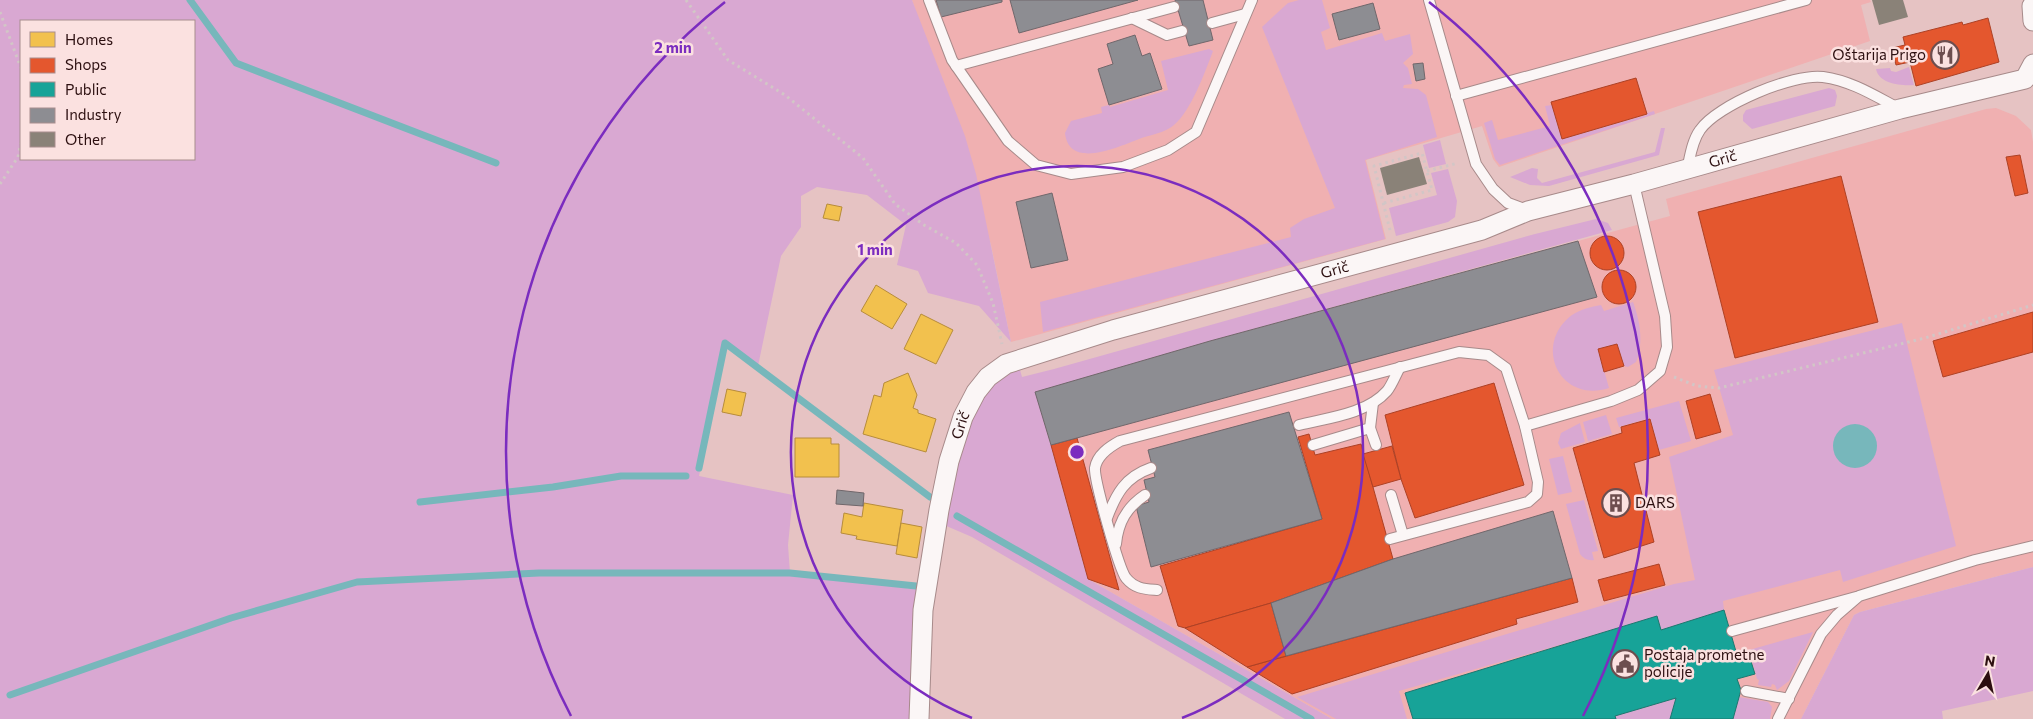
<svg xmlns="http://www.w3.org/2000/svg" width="2033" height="719" font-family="Commissioner,sans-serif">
  <rect width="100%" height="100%" fill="#e6c3c3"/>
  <!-- built -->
  <g fill="#f0b0b1">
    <polygon points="912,0 1870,0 1871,2 1861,5 1870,41 1499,167 1493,159 1482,126 1366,160 1386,239 1011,342 991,245"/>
    <polygon points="1996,108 2016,116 2031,130 2033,142 2033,567 1860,612 1854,615 1801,719 1332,719 1088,579 1035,392 1210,341 1670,216 1666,199 1986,109"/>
  </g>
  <!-- green -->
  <g fill="#d9a8d2" fill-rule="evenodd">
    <path d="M0,0H912L965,136L976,174L1011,342L979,306L928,293L918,271L897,265L906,225L867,195L817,187L801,196V227L781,256L758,366L726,348L699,476L793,495L788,545L790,573L920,590L912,719H0ZM21,21H194V159H21Z"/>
    <polygon points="1299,0 1322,0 1330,28 1321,32 1326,50 1382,33 1385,41 1410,34 1413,54 1403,63 1408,68 1412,84 1404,85 1403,88 1418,89 1426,95 1437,137 1365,160 1385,239 1043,332 1040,302 1291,237 1290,228 1304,219 1335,208 1262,27 1288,3"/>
    <path d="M1209,49L1213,51C1205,72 1191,111 1174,125C1165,133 1149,135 1139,139C1118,147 1069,170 1065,133L1071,121L1102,113L1101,107L1109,105L1110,107L1168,90L1161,61Z"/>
    <path d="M1909,67L1914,85C1901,86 1879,84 1876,69L1890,68L1891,71L1896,72Z"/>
    <polygon points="1829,88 1835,90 1837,96 1835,106 1752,129 1743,121 1743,115 1746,110"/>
    <polygon points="1552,105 1562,139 1647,115 1647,113 1654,111 1655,114 1500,165 1495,159 1484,123 1492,120 1498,140 1550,126 1545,106"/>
    <polygon points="1661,128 1665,128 1659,155 1549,186 1530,185 1510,177 1532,168 1538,169 1537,178 1542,183 1655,152"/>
    <polygon points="1440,140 1446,164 1429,168 1423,145"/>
    <polygon points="1448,169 1457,201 1455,217 1448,222 1396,236 1389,208 1437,195 1431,173"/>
    <path d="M1596,219L1608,223L1612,230L1210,341L1036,392L1088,579L1332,719H1285L972,537L944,525C953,479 960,407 1002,377C1007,374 1014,372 1020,370L1022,377L1054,369L1535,234Z"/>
    <path d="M1633,302C1640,321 1644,343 1636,362L1628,367L1624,366L1617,344L1598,349L1609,388C1560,404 1532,345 1572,315C1581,309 1591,307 1601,305L1604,311Z"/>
    <polygon points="1902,323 1956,546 1843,582 1840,570 1723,601 1724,610 1661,630 1657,617 1399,691 1407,719 1336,719 1297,697 1674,584 1695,580 1669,457 1733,435 1714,370"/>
    <polygon points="1679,401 1691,441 1659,450 1650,418 1619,427 1616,418"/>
    <polygon points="1606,415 1612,434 1588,441 1583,422"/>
    <polygon points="1580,423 1585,442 1561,449 1558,443 1561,433"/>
    <polygon points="1563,456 1572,492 1558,495 1549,459"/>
    <path d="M1584,500L1598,551L1592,552L1594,560C1588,561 1583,558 1580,554L1566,504Z"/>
    <polygon points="2033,567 2033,691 1942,711 1943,719 1801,719 1854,615 1860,612"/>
    <polygon points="1813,632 1789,681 1777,690 1775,685 1772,684 1771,687 1758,685 1759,680 1757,679 1749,650"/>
    <polygon points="1739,697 1768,702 1772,707 1770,719 1733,719"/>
    <polygon points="1676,698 1670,719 1616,719 1615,716"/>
  </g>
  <!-- water -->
  <circle fill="#77b7bb" cx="1855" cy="446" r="22"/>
  <!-- homes -->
  <g fill="#f2c14e" stroke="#b78c3b">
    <polygon points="827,204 842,207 839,221 823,218"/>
    <polygon points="876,285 907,304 892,329 861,311"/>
    <polygon points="921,314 953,330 936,364 904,349"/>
    <polygon points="908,373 917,395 913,408 918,410 918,413 936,419 926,452 863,434 874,395 881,397 884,383"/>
    <polygon points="727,389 746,393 741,416 722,412"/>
    <polygon points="795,438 831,438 831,444 839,444 839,477 795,477"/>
    <polygon points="864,503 903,510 897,546 856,539 857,536 841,533 844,513 862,517"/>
    <polygon points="901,523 922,527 917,558 896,554"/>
  </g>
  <!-- shops -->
  <g fill="#e4572e" stroke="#ad4125">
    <polygon points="1988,18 1999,62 1916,86 1910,62 1896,65 1892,48 1905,45 1903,37 1962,22 1963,25"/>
    <polygon points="1636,78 1647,114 1562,139 1551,102"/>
    <polygon points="2020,155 2028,193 2015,196 2006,157"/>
    <polygon points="1841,176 1878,322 1735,358 1698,212"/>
    <circle cx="1607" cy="253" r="17"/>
    <circle cx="1619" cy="287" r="17"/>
    <polygon points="2033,312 2033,352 1943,377 1933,341"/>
    <polygon points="1617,344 1624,366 1604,372 1598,349"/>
    <polygon points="1494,383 1524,485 1415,518 1401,479 1385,415"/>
    <polygon points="1710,394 1721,432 1696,439 1686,401"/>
    <polygon points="1650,419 1660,455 1634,463 1654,542 1604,558 1573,448 1622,433 1621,427"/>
    <polygon points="1309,434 1315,455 1361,444 1393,559 1271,603 1185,628 1178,626 1160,566 1322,519 1298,437"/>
    <polygon points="1077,438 1119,590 1088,579 1051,445"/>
    <polygon points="1392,446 1401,479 1373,487 1363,454"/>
    <polygon points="1659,564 1665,585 1604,601 1598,580"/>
    <polygon points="1572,578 1578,602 1516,619 1517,624 1292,694 1247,667"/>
    <polygon points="1271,603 1286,656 1247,667 1185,628"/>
  </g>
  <!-- public -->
  <polygon fill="#17a398" stroke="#1d776f" points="1724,610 1737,655 1748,652 1755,674 1737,679 1741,690 1733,719 1670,719 1676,698 1615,716 1616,719 1413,719 1405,693 1657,616 1661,630"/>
  <!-- industry -->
  <g fill="#8d8d92" stroke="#70676b">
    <polygon points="936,0 1002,0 1002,2 941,17"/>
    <polygon points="1010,0 1138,0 1019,33"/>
    <polygon points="1175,0 1203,0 1213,40 1189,46"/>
    <polygon points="1373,3 1380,29 1339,40 1332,14"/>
    <polygon points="1135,35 1142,56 1150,53 1162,89 1109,105 1098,69 1113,64 1107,44"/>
    <polygon points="1423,63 1425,79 1416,81 1413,64"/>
    <polygon points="1052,193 1068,260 1031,268 1016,202"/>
    <polygon points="1578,241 1597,297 1051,445 1035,392 1210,341"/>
    <polygon points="1289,412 1322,519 1151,567 1136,506 1149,502 1144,480 1155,477 1148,450"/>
    <polygon points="837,490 864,493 863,506 836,504"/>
    <polygon points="1553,511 1572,578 1286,656 1271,603 1393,559"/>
  </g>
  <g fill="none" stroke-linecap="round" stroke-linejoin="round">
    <!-- stream -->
    <g stroke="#77b7bb" stroke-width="7">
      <polyline points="190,0 236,63 496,163"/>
      <polyline points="699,468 725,343 930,497"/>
      <polyline points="420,502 553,487 621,476 686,476"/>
      <polyline points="957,516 1311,719"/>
      <polyline points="10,695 231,618 357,582 539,573 790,573 916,586"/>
    </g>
  </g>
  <!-- building -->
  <g fill="#8a8278">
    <polygon points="1872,0 1903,0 1908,17 1879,25"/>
    <polygon points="1419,157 1427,184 1387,195 1380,168"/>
  </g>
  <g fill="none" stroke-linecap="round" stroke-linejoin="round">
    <defs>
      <g id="service">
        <polyline points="929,0 952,60 1008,141 1036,165 1071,174 1123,167 1168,150 1196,132 1252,0"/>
        <polyline points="1429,0 1476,164 1493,189 1508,203 1527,210"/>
        <polyline points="1132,18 1167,35 1182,31"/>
        <polyline points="1212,23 1245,14"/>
        <polyline points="956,66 1174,7"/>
        <polyline points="1456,96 1806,0"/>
        <path d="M1687,170C1690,157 1692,141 1700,130C1717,105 1794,73 1823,77C1852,81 1875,96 1900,109"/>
        <path d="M1299,425C1327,418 1367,414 1387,391C1392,385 1396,374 1400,367"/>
        <polyline points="1370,428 1376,445"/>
        <polyline points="1313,445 1370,428 1373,403"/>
        <polyline points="1391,495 1403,535"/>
        <path d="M1107,518C1116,494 1125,477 1151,468"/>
        <polyline points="1390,539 1528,502 1537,494 1538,482 1525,426 1611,401 1638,390 1660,371 1667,347 1665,316 1634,184"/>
        <path d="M1116,544C1118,522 1127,507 1145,495"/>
        <path d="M1157,590C1145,589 1135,589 1126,578C1119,569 1094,480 1095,468C1097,455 1109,447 1120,441L1459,352L1488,355L1506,368L1525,426"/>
        <polyline points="1732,631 1856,597"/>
        <polyline points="1746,691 1789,699"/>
        <polyline points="1778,719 1821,634 1837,615 1859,596 1975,560 2033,546"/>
      </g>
      <g id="minor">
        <polyline points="2032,6 2033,21"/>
        <path id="s1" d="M919,719L923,610L939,510L949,461L963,417L976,392L988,377L1006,364L1113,330L1482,230L1528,211L1634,184L1900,109L2025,79L2033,64"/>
      </g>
    </defs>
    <!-- service casing -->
    <use href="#service" stroke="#a78a8a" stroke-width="12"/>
    <!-- minor casing -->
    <use href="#minor" stroke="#a78a8a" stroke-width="21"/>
    <!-- path -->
    <g stroke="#d2c6c6" stroke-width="3" stroke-dasharray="2.5 4" stroke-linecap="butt">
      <polyline points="686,0 728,60 785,95 863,158 895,204 924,225 956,243 977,265 993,303 1002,344"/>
      <polyline points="0,12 21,68"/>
      <polyline points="1427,171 1458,163"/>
      <polyline points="0,184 18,157 21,143"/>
      <polyline points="1384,203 1432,190 1422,153 1374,166 1391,234"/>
      <polyline points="1674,377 1697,386 1719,388 1925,338 2033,305"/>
    </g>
    <!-- service -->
    <use href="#service" stroke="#fbf6f6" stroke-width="10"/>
    <!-- minor -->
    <use href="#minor" stroke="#fbf6f6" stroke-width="19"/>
  </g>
  <!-- distance rings -->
  <g fill="none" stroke="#7b2cbf" stroke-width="2.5">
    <path d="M972 718A286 286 0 1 1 1182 718"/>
    <path d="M571 716A571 571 0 0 1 725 2M1429 2A571 571 0 0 1 1583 716"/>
  </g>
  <!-- icons -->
  <defs>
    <symbol id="restaurant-ring" viewBox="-11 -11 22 22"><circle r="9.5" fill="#fbe1e0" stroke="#6d4e4f" stroke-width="1.5"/><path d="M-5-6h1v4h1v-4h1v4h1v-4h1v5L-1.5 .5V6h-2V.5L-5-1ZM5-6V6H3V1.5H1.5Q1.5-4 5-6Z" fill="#6d4e4f"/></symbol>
    <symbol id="building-ring" viewBox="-11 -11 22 22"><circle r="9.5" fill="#fbe1e0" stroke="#6d4e4f" stroke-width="1.5"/><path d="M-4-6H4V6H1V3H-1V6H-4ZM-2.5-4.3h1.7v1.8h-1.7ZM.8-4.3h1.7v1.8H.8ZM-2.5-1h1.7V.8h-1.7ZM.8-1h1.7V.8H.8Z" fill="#6d4e4f"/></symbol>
    <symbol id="civic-ring" viewBox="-11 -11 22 22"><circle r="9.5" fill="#fbe1e0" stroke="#6d4e4f" stroke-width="1.5"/><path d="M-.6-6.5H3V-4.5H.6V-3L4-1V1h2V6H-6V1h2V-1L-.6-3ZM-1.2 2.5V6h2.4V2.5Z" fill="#6d4e4f"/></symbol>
  </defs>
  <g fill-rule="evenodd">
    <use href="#restaurant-ring" x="1929" y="39" width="32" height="32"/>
    <use href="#building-ring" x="1600" y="487" width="32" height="32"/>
    <use href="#civic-ring" x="1609" y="648" width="32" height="32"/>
  </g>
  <g text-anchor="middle" stroke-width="5" stroke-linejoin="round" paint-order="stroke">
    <!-- poi labels -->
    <g font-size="15" fill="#2c0f10" stroke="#fbe1e0" text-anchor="start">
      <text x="1926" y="60" text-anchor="end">Oštarija Prigo</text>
      <text x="1635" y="508">DARS</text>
      <text x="1644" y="660">Postaja prometne<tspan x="1644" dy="17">policije</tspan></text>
    </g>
    <!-- street labels -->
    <g font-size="15" fill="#2c0f10" stroke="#fbe1e0">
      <text dy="5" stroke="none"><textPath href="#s1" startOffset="1122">Grič</textPath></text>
      <text dy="5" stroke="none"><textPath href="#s1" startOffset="718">Grič</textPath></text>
      <text dy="5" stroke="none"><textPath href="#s1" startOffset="298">Grič</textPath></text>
    </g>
  </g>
  <circle cx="1077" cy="452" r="8" fill="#7b2cbf" stroke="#fbe1e0" stroke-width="2.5"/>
  <g font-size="15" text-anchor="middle" font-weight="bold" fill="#7b2cbf" stroke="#fbe1e0" stroke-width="5" stroke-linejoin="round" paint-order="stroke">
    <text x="673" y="53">2 min</text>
    <text x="875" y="255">1 min</text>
  </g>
  <!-- legend -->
  <rect x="20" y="20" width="175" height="140" fill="#fbe1e0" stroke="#a88d8d"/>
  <rect x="30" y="32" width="25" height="15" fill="#f2c14e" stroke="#a88d8d"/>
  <text x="65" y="45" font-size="15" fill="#2c0f10">Homes</text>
  <rect x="30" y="58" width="25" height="15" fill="#e4572e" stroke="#a88d8d"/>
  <text x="65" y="70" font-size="15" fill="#2c0f10">Shops</text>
  <rect x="30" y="82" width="25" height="15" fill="#17a398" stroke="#a88d8d"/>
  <text x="65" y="95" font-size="15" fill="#2c0f10">Public</text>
  <rect x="30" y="108" width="25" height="15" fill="#8d8d92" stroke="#a88d8d"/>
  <text x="65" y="120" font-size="15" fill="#2c0f10">Industry</text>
  <rect x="30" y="132" width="25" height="15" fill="#8a8278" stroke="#a88d8d"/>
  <text x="65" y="145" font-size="15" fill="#2c0f10">Other</text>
  <!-- north arrow -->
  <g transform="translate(1988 674) rotate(9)" stroke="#fbe1e0" stroke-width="4" paint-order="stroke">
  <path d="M0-4L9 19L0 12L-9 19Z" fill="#2c0f10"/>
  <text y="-8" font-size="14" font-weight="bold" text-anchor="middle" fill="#2c0f10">N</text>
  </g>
</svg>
